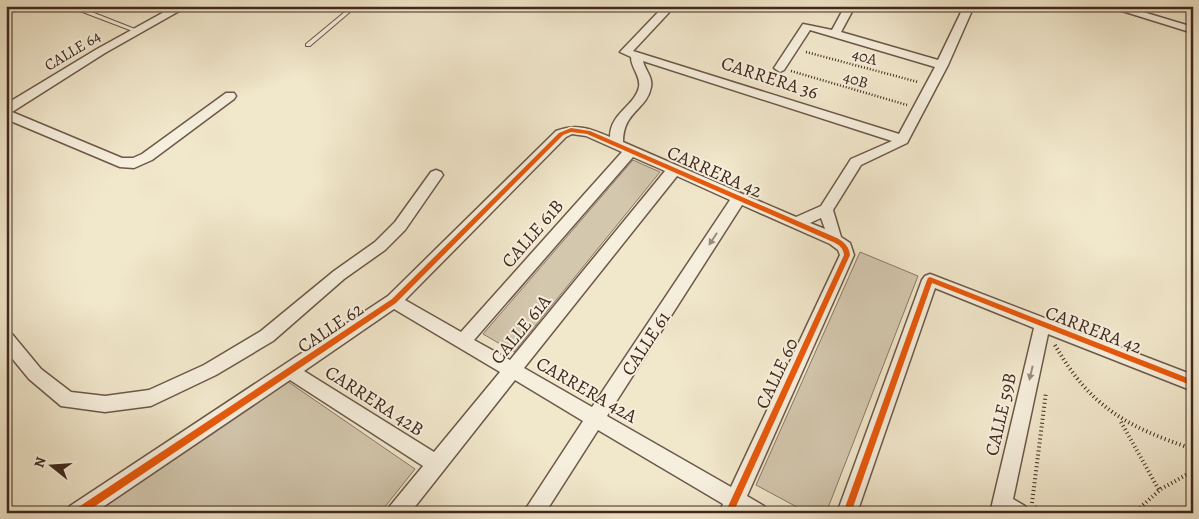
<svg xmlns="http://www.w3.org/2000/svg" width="1199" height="519" font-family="Alegreya,serif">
  <rect width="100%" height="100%" fill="#f1e7cb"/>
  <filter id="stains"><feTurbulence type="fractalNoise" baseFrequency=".004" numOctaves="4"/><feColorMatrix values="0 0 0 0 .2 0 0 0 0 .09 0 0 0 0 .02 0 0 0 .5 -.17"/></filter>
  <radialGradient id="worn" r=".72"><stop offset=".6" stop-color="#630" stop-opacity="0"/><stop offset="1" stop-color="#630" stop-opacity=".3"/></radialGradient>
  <!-- green -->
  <g fill="#d3c7ae" stroke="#8a7866">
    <polygon points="633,160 660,172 514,352 483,334"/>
    <polygon points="860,252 918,276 826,513 808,513 756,485"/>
    <polygon points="287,381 415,469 380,513 110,513 100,504"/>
  </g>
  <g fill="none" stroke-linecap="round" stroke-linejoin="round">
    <defs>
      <g id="lane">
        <polygon points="76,6 81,6 84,9 140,31 135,32 80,11"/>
        <polygon points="352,6 357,6 310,46 306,46 306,44"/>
      </g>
      <g id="street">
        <polygon points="175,6 188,6 105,53 12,112 122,158 133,158 142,154 226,93 234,93 236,96 234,99 152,160 134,168 120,167 6,119 6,104 97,49"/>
        <path d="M664,6H675L633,51L899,134L935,67L810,30L784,70L780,72L774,68L803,24L832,30L845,6H855L841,32L938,60L964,6H974L948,65L907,143L861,165L833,210L841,237L850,243L854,255L747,496L764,506L767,513H719L723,504L598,430L545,513H523L583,421L515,380L410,513H387L390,506L423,466L290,380L94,513H67L70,506L388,296L556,131C577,123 591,129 610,137C610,113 635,106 639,87C641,76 631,68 631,57L620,52ZM643,61L892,141L851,159L821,206L796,217L623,142C623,111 647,110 651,87C653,77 645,70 643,61ZM572,134L586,136L622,152L461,332L405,300L566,137ZM633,157L665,171L510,360L474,340ZM677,176L730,200L592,407L524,368ZM742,205L830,244L838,250L840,255L731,487L607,416ZM821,218L825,229L810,223ZM394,309L500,372L434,452L304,371Z"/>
        <polygon points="1106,6 1123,6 1193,27 1193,33"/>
        <polygon points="436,170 441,172 443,175 441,178 405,230 385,250 344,279 273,341 216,375 151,406 105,412 61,406 29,379 6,351 6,332 12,334 41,369 71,392 105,396 149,390 204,365 261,331 334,271 375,242 395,222 431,172"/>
        <polygon points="930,274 1193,375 1193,391 1048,334 1013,499 1025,506 1028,513 990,513 1034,328 935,288 857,513 837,513 922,280 925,276"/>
      </g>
    </defs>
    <!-- lane casing -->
    <use href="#lane" stroke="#6c5849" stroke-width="2"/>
    <!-- street casing -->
    <use href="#street" stroke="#6c5849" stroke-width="3"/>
    <!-- path-far1 -->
    <g stroke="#40281e" stroke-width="2.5" stroke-dasharray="1 2" stroke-linecap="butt">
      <polyline points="806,52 918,82"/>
      <polyline points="791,71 907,105"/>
    </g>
    <!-- path -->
    <g stroke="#40281e" stroke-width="4" stroke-dasharray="1 3" stroke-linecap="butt">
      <path d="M1055,345C1090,407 1127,427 1193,449"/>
      <polyline points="1121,422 1159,490"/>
      <polyline points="1032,503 1046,392"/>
      <polyline points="1035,507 1046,513"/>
      <polyline points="1134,513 1161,489 1193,471"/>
    </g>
    <!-- lane -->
    <use href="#lane" fill="#f6efdd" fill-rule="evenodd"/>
    <!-- street -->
    <use href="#street" fill="#f6efdd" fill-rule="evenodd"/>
    <defs>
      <g id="cycleway">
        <path d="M571,128L590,131L837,238C844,242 849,246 850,255L733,513H725L844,255C843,247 839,245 833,242L587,134L571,132L563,135L396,303L85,513H73L74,510L392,299L559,133Z"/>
        <polygon points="930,277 1193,380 1193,386 932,283 851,513 843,513 927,280 928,278"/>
      </g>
    </defs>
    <!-- cycleway casing -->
    <use href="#cycleway" stroke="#f6efdd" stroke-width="3"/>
    <!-- cycleway -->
    <use href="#cycleway" fill="#e8590c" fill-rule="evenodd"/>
  </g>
  <!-- one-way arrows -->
  <defs><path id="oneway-solid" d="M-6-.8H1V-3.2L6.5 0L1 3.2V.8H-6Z" transform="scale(1.25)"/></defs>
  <g fill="#9b8c7e">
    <use href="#oneway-solid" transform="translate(713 239) rotate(123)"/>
    <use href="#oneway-solid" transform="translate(1031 373) rotate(103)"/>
  </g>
  <g text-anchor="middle" stroke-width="4" stroke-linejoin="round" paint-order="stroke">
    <!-- far-street labels -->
    <g font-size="16" fill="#40281e" stroke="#f6efdd">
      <text transform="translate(72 50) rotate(-31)" y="6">CALLE 64</text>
      <text transform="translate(865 56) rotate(15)" y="6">40A</text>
      <text transform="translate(856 79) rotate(16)" y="6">40B</text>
    </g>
    <!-- street labels -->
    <g font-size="19" fill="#40281e" stroke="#f6efdd">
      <text transform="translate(770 77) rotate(18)" y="7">CARRERA 36</text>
      <text transform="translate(715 171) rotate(24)" y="7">CARRERA 42</text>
      <text transform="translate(532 233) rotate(-49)" y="7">CALLE 61B</text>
      <text transform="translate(330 327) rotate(-34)" y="7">CALLE 62</text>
      <text transform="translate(520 329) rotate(-51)" y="7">CALLE 61A</text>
      <text transform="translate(1094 329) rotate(21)" y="7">CARRERA 42</text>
      <text transform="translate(645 343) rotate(-57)" y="7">CALLE 61</text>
      <text transform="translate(776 373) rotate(-65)" y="7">CALLE 60</text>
      <text transform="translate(587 389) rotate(30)" y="7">CARRERA 42A</text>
      <text transform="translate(375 400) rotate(33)" y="7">CARRERA 42B</text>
      <text transform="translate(1000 414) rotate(-77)" y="7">CALLE 59B</text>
    </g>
  </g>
  <!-- margin -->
  <rect width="1199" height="519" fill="none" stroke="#f1e7cb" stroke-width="25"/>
  <rect x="8" y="8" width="1184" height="504" fill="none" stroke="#40281e" stroke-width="2.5"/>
  <rect x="12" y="12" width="1174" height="494" fill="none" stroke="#40281e"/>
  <!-- north arrow -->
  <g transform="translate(52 466) rotate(287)" stroke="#f6efdd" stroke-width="4" paint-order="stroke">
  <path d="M0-4L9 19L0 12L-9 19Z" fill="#40281e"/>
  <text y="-8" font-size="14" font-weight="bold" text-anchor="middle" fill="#40281e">N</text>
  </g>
  <rect width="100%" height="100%" filter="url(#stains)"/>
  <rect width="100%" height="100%" fill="url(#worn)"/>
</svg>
